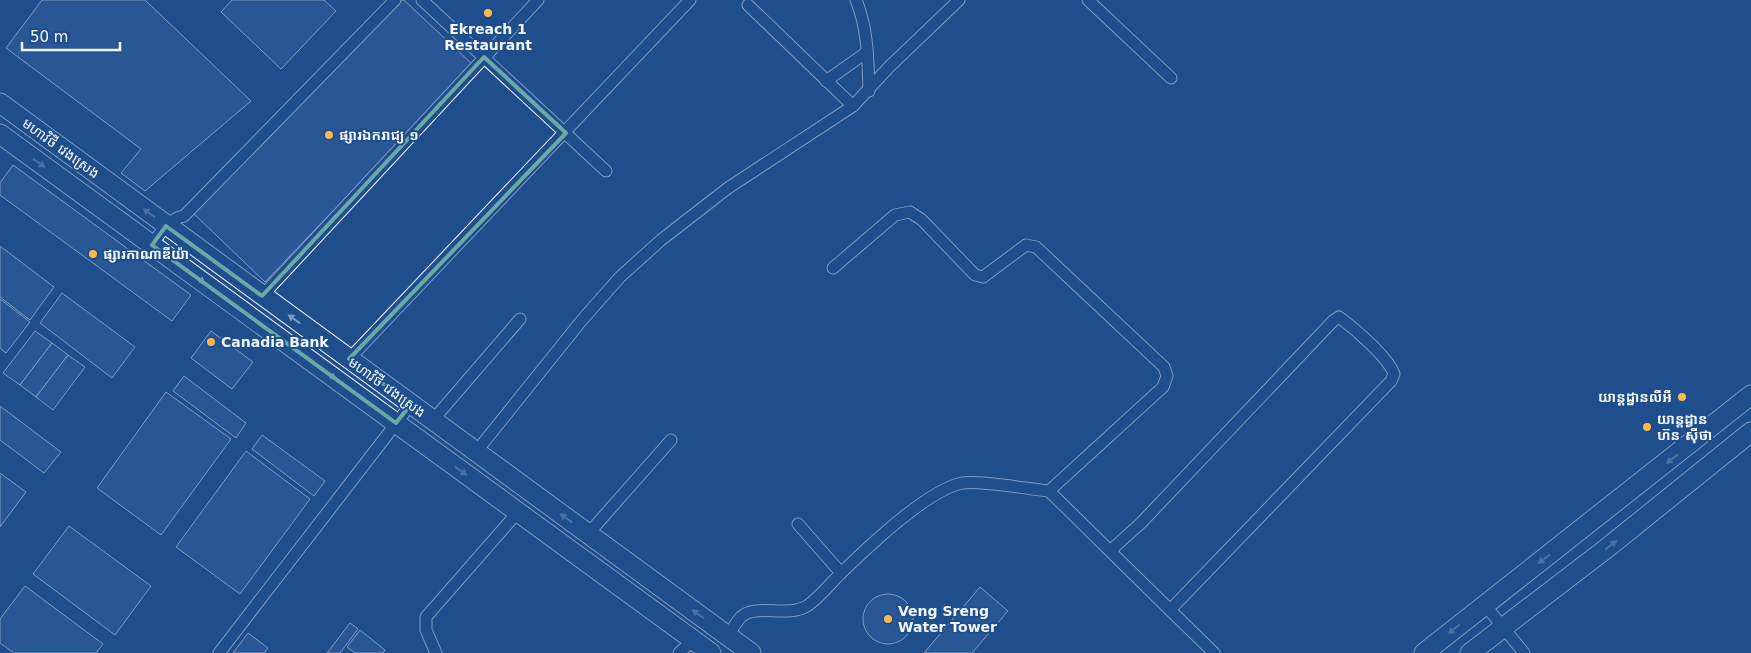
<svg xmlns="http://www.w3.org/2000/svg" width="1751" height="653" font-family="'DejaVu Sans','Noto Sans Khmer',sans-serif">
  <rect width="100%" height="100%" fill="#1f4e8c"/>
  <!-- building -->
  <g fill="#3563a3" stroke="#f2f6ff">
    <polygon points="42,0 145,0 251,101 145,191 121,173 141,149 6,48"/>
    <polygon points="232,0 324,0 336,11 281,69 221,12"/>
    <polygon points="398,0 404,0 473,65 265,282 192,212"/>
    <polygon points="13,165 191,295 172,321 0,195 0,183"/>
    <polygon points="0,246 54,287 30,320 0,297"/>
    <polygon points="62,293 135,347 112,378 40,323"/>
    <polygon points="0,299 30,322 6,353 0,348"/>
    <polygon points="35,331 52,343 20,385 3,373"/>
    <polygon points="211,331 253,362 232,389 191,358"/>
    <polygon points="52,343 68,355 36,397 20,385"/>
    <polygon points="68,355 85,367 53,410 36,397"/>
    <polygon points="184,376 246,423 236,438 173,391"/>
    <polygon points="166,392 231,439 161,535 97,488"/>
    <polygon points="0,406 61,452 44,473 0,440"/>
    <polygon points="262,435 325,481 314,496 252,449"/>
    <polygon points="246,451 310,499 240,594 176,547"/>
    <polygon points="0,473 26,492 0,527"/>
    <polygon points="69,526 151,586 115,635 33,574"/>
    <polygon points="25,586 103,644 96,653 14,653 0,643 0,619"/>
    <polygon points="980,587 1008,611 972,653 924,653"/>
    <circle cx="888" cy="619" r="25"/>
    <polygon points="350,623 358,629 340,653 327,653"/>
    <polygon points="360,630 385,650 383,653 355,653 347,647"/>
    <polygon points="248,633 268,648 264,653 233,653"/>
  </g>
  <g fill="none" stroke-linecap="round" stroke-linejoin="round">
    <defs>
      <g id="street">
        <polyline points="422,0 606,171"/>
        <path d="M856,0C868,29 868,60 869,91"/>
        <polyline points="1088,0 1171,78"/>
        <polyline points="748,5 853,106"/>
        <polyline points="826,81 867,52"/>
        <path d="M152,245C161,232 168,219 184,216L395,0"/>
        <polyline points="262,296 538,0"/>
        <polyline points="349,359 690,0"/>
        <polyline points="433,420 520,319"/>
        <polyline points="476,452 582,320 620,277 661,240 728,188 853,106 889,67 959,0"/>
        <polyline points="1049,491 1170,610"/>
        <polyline points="798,524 841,573"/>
        <polyline points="588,534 671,440"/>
        <path d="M1111,550L1141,523L1333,321L1339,317C1354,328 1388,357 1394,374L1391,381L1170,610L1214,653"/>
        <polyline points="1485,605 1524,653"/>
        <path d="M728,636C732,630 736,622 741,617C756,603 787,618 807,606C819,598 830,584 840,574C866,549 927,490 962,483C980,480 1028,489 1049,491L1163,387L1167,376L1164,367L1036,247L1026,245L983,277L975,275L922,220L910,212L895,215L833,268"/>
        <polyline points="219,653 411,404"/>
        <polyline points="436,653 426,630 426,617 518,512"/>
        <polyline points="679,653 693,640"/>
      </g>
      <g id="primary">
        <polyline points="0,103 751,653"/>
        <polyline points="0,134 711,653"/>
        <polyline points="1424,653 1751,395"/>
        <polyline points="1470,653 1607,548 1751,432"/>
      </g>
    </defs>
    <!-- street casing -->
    <use href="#street" stroke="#f2f6ff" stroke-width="13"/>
    <!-- primary casing -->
    <use href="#primary" stroke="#f2f6ff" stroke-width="21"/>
    <!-- street -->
    <use href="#street" stroke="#1f4e8c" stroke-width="11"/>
    <!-- primary -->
    <use href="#primary" stroke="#1f4e8c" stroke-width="19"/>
  </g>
  <!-- one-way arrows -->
  <defs><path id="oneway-solid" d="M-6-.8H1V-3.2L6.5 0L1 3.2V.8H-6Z" transform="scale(1.25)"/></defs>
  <g fill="#7e9ac0">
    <use href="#oneway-solid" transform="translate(39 163) rotate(36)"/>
    <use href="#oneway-solid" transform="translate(149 213) rotate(-144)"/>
    <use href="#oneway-solid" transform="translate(199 279) rotate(36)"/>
    <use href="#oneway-solid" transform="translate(294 319) rotate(-144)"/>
    <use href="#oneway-solid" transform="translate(330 375) rotate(36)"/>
    <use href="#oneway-solid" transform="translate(1672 459) rotate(142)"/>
    <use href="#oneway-solid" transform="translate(461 471) rotate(36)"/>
    <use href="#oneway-solid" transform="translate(566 518) rotate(-144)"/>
    <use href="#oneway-solid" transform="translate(1611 545) rotate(-38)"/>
    <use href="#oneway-solid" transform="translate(1544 559) rotate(143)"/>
    <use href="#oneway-solid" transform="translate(698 614) rotate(-144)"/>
    <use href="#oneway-solid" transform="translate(1454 629) rotate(141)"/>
  </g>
  <!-- marked area -->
  <path d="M0 0H1751V653H0ZM484,57L566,133L349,359L411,404L396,423L152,245L166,226L262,296Z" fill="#1f4e8c" fill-opacity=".55" fill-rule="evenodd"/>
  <path fill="none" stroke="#6aa9a8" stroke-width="4" stroke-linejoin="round" d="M484,57L566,133L349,359L411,404L396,423L152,245L166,226L262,296Z"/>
  <!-- markers -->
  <g fill="#ffb74d" stroke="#1f4e8c" stroke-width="2">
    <circle cx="488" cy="13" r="5"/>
    <circle cx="329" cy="135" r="5"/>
    <circle cx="93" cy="254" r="5"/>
    <circle cx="211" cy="342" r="5"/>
    <circle cx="1682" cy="397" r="5"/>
    <circle cx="1647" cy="427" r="5"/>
    <circle cx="888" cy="619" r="5"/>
  </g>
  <g text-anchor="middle" stroke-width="4" stroke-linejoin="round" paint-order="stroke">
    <!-- poi labels -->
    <g font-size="14" font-weight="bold" fill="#f2f6ff" stroke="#1f4e8c" text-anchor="start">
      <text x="488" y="34" text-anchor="middle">Ekreach 1<tspan x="488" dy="16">Restaurant</tspan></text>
      <text x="339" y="140">ផ្សារឯករាជ្យ ១</text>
      <text x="103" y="259">ផ្សារកាណាឌីយ៉ា</text>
      <text x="221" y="347">Canadia Bank</text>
      <text x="1672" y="402" text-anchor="end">យាន្ដដ្ឋានលីអី</text>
      <text x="1657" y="424">យាន្ដដ្ឋាន<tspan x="1657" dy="16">ហ៊ន ស៊ីថា</tspan></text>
      <text x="898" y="616">Veng Sreng<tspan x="898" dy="16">Water Tower</tspan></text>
    </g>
    <!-- street labels -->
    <g font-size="14" fill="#f2f6ff" stroke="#1f4e8c">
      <text transform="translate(61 148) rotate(36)" y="5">មហាវិថី វេងស្រេង</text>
      <text transform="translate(387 387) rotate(36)" y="5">មហាវិថី វេងស្រេង</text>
    </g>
  </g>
  <!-- scale -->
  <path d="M22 42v8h98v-8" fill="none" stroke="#f2f6ff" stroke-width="2.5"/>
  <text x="30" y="42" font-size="15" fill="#f2f6ff" stroke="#1f4e8c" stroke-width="4" paint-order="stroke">50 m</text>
</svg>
